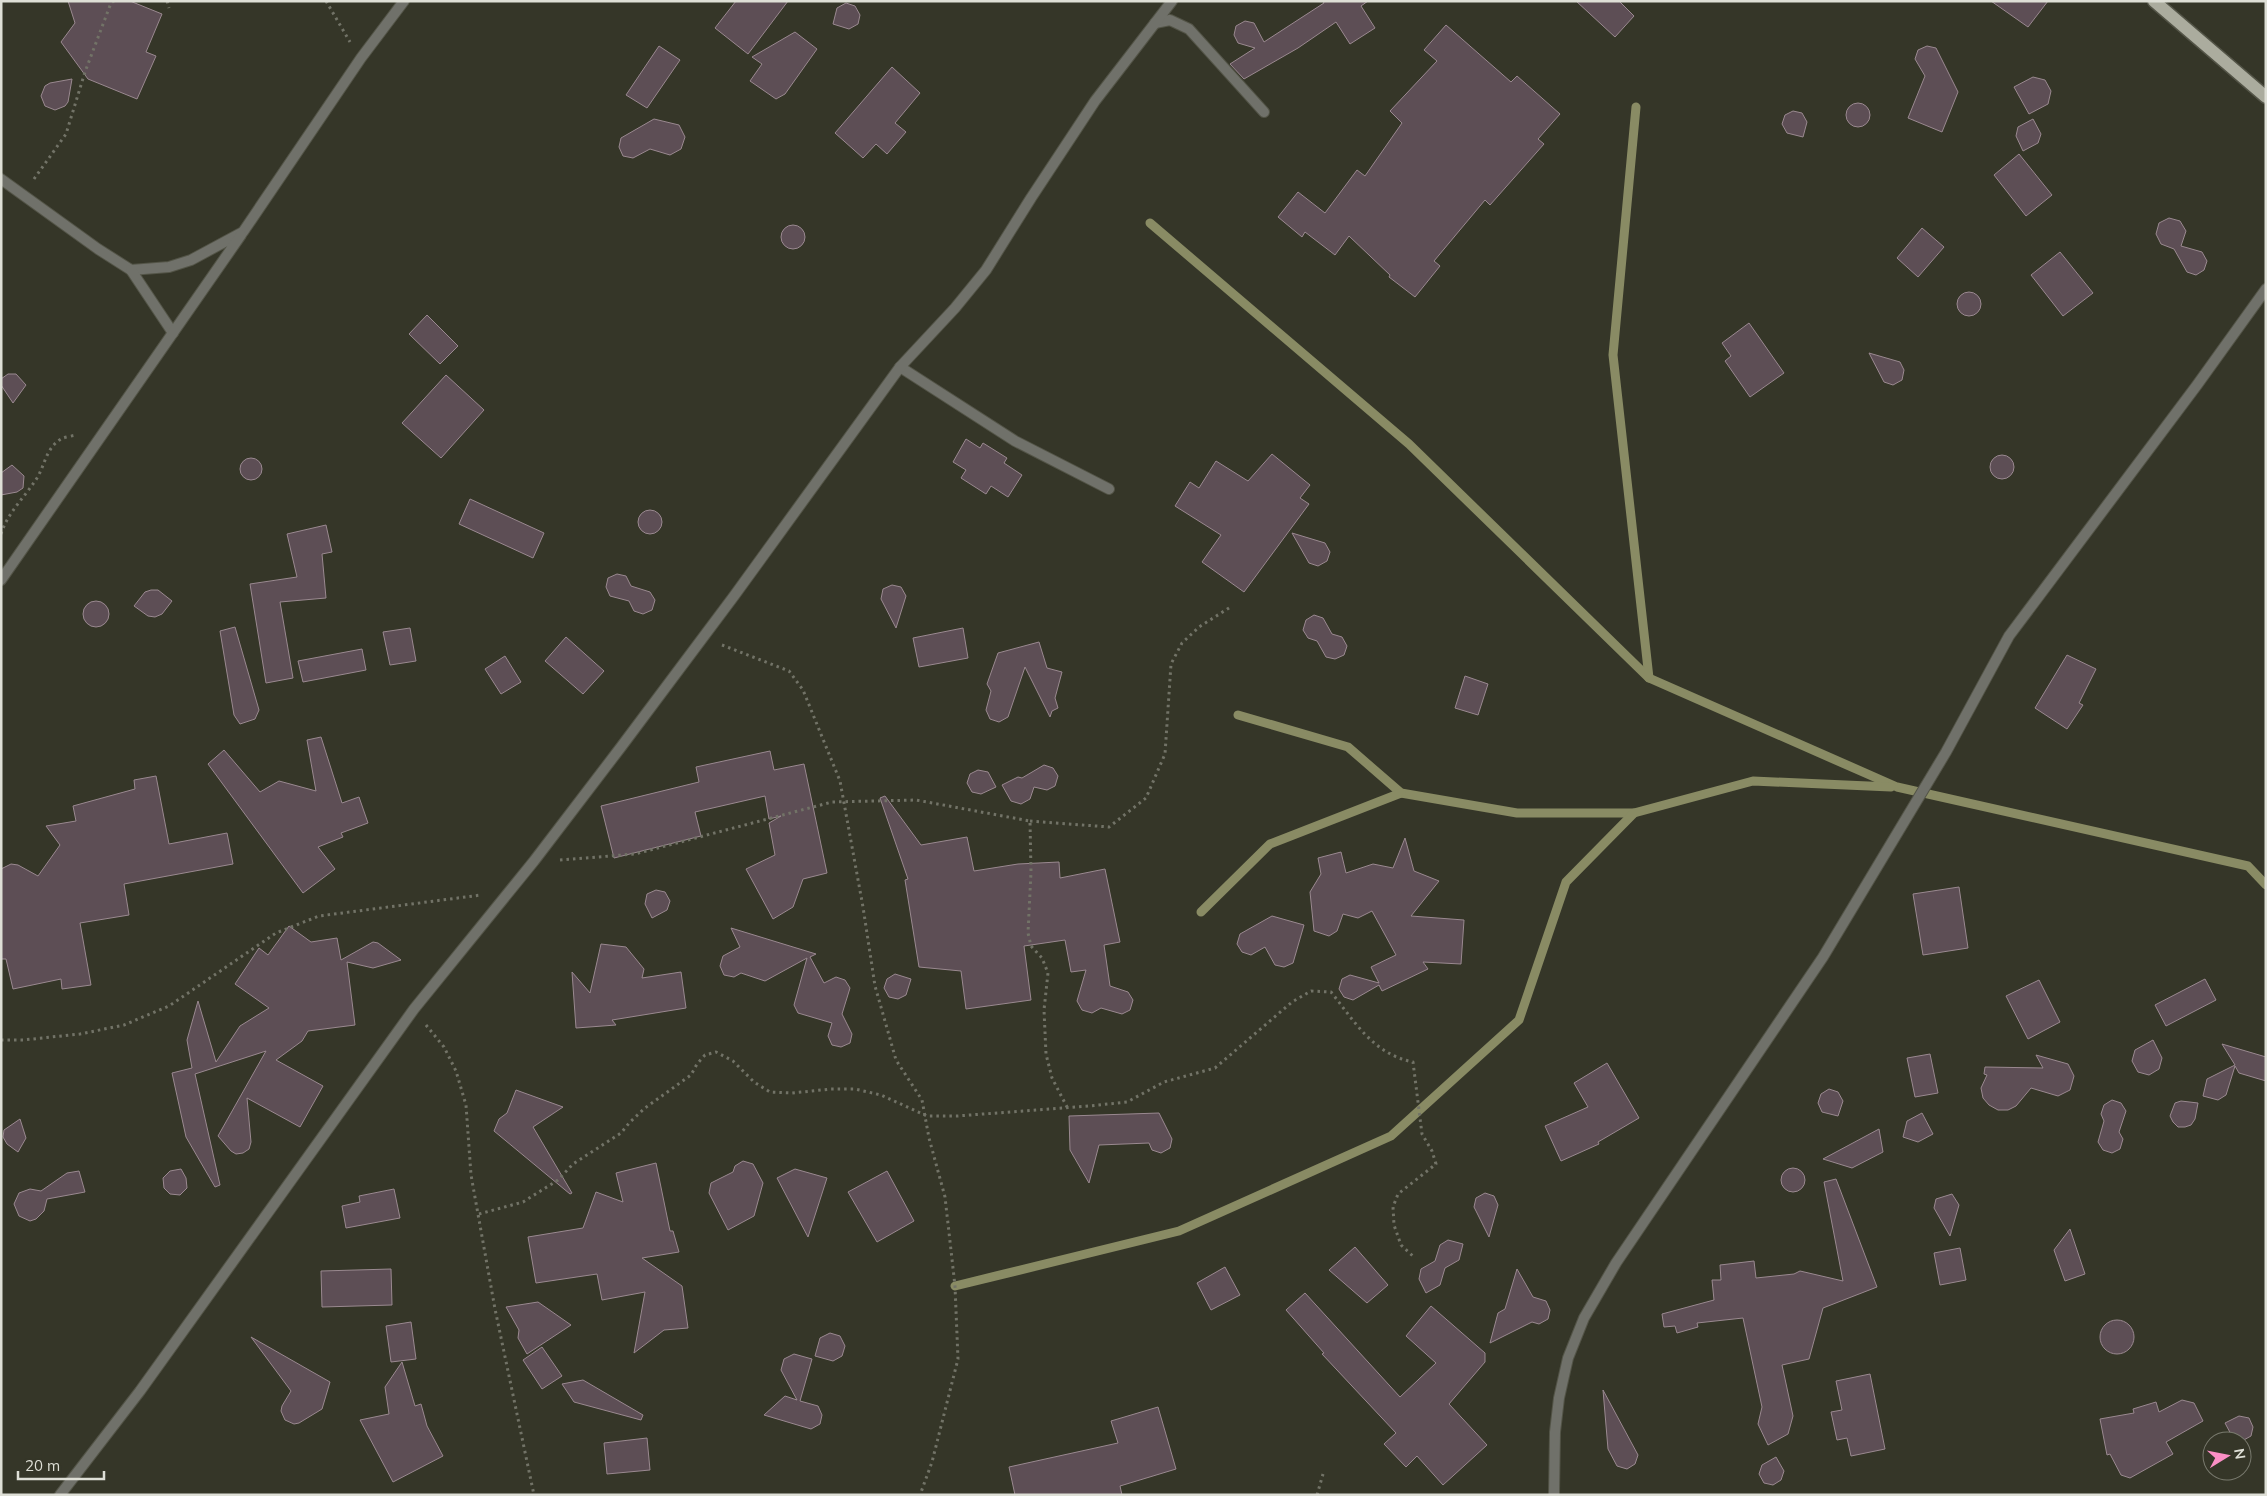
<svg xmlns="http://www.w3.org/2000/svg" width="2267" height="1496" font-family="Mulish,sans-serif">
  <rect width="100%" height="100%" fill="#353628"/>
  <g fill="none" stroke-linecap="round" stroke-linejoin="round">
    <!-- stream -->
    <g stroke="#898b64" stroke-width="9">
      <polyline points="1636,107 1613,355 1649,678"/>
      <polyline points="1150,223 1409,444 1649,678 1897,787 2248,866 2266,885"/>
      <polyline points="1238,715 1348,747 1401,793 1517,813 1634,813"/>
      <polyline points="1201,912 1270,844 1401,793"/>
      <polyline points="955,1286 1179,1231 1391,1136 1519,1020 1566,882 1634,813 1753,781 1891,787"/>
    </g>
  </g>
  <!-- building -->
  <g fill="#5d4e55" stroke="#9a8990">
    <polygon points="68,1 130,1 162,14 146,52 156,56 137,99 88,79 61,42 75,23"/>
    <polygon points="736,1 788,1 748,54 715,28"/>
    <polygon points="1323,1 1368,1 1361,6 1375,28 1350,44 1336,22 1298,48 1244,79 1230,64 1255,48 1238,43 1234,35 1236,26 1245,21 1254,23 1264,42 1324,3"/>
    <polygon points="1576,1 1619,1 1634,16 1615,37"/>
    <polygon points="1991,1 2048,1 2028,27"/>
    <polygon points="846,3 855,6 860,15 858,24 849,29 833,24 837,8"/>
    <polygon points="1446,25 1511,82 1517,76 1560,114 1538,139 1544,144 1490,205 1485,200 1434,261 1440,266 1415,297 1389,277 1390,275 1349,236 1335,255 1305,232 1302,237 1278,217 1298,192 1325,213 1357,170 1365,176 1402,123 1390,111 1437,61 1424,50"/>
    <polygon points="795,32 817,49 785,94 776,99 750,81 762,64 752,57"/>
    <polygon points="659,46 680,60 647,108 626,95"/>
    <polygon points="1927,46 1936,48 1958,92 1942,132 1908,118 1925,76 1915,59 1918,50"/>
    <polygon points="892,67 920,93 895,123 906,132 887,154 876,144 863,158 835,133"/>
    <polygon points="2033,77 2045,80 2051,91 2048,104 2029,114 2014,87"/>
    <polygon points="72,79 68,102 65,106 55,110 45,106 41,96 45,86 50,83"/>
    <circle cx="1858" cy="115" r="12"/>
    <polygon points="1793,111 1802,113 1807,122 1803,137 1787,133 1782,124 1785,115"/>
    <polygon points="654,119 679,125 685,137 681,149 670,155 650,149 633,158 623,156 619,147 621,138"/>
    <polygon points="2033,119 2041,134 2038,143 2023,151 2016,136 2018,127"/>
    <polygon points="2019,154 2052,195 2026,216 1994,175"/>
    <polygon points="2169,218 2180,221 2186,231 2181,246 2202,252 2207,261 2204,270 2196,275 2187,272 2174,249 2161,244 2156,234 2159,223"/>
    <circle cx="793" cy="237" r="12"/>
    <polygon points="1922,228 1944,247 1918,277 1897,258"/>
    <polygon points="2060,252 2093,293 2063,316 2031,275"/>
    <circle cx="1969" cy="304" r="12"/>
    <polygon points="427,315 458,346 440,364 409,334"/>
    <polygon points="1749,323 1784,373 1750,397 1725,361 1731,356 1722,343"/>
    <polygon points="1869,353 1900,362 1904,370 1902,380 1893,385 1884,382"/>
    <polygon points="8,374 16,374 26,385 13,403 1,385 1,379"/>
    <polygon points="446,375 484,410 441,458 402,423"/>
    <polygon points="966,439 980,448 983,443 1007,458 1004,463 1022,475 1008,497 991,486 986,494 961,478 966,470 953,462"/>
    <polygon points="1272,454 1310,485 1300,498 1309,504 1244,592 1202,562 1221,535 1175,506 1190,482 1199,488 1216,461 1248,481"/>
    <circle cx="2002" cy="467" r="12"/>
    <circle cx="251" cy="469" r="11"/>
    <polygon points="12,465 24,476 23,488 17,492 1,495 1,473"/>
    <polygon points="470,499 544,533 533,558 459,524"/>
    <circle cx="650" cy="522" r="12"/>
    <polygon points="326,525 332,552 322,554 326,598 280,602 293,678 266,683 250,584 297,577 287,534"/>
    <polygon points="1292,533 1325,543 1330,552 1327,561 1318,566 1309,563"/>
    <polygon points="617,574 626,576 631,586 650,592 655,600 652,610 643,614 634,611 629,601 610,596 606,587 608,578"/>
    <polygon points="892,585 901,587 906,596 896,628 881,599 883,589"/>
    <polygon points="151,590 158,590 172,601 162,614 155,617 148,616 134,606 145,592"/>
    <circle cx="96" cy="614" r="13"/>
    <polygon points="1314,615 1323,618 1332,634 1342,637 1347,646 1344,655 1335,659 1326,657 1317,641 1308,638 1303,630 1306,620"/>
    <polygon points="235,627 259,710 255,719 240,724 234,715 220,631"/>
    <polygon points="410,628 416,661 390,665 383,632"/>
    <polygon points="963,628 968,658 919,667 913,638"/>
    <polygon points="566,637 604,671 583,694 545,661"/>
    <polygon points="1039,642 1047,668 1062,672 1055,698 1058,708 1052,711 1050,717 1025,667 1008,717 999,722 990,719 986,710 991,691 987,684 998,653"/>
    <polygon points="362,649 366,670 303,682 298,661"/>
    <polygon points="2067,655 2096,669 2079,703 2083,705 2067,729 2035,708"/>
    <polygon points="505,656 521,682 501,694 485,669"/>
    <polygon points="1465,676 1488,684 1478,715 1455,708"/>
    <polygon points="321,737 342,803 359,797 368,823 341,833 343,837 318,847 335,869 303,893 208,764 224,750 260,792 279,781 316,791 307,740"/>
    <polygon points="770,751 774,770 804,764 827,873 803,879 793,907 773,919 746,869 775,855 769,823 781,816 769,819 765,796 695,812 701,836 614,858 601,806 699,782 696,767"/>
    <polygon points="1044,765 1053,768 1058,776 1055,786 1047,790 1034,787 1030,799 1021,804 1011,801 1002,785 1018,777 1022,778"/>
    <polygon points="978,770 988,772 996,787 981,794 972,792 967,783 970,774"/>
    <polygon points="156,776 169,844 227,833 233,864 124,884 129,915 80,923 91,985 62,989 61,979 13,989 6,959 1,959 1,869 11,864 18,865 38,876 60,845 46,826 76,821 73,806 135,789 134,780"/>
    <polygon points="885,796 921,845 967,837 974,871 1018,864 1059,862 1060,878 1105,869 1120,942 1104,945 1110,986 1128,992 1133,1000 1130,1010 1122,1014 1101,1008 1092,1013 1082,1010 1077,1001 1086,970 1071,972 1065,940 1024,946 1031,1000 966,1009 961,971 919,967 905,880 908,879 880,798"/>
    <polygon points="1405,838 1414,871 1439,881 1411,916 1464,920 1461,964 1423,962 1428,969 1382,991 1379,985 1353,1000 1344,997 1339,989 1342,979 1350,975 1379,983 1371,967 1396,955 1372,911 1358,918 1343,914 1337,931 1329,936 1314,931 1310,892 1321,874 1318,858 1341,852 1346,873 1373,864 1393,868"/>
    <polygon points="1959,887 1968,948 1923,955 1913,894"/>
    <polygon points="656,890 665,892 670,901 667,910 652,918 645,904 647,894"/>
    <polygon points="1272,916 1304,925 1293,963 1284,967 1275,965 1265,947 1251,955 1242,952 1237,944 1240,934"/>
    <polygon points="289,926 311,942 337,938 341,960 373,942 378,943 401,960 373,968 347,962 355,1025 308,1031 302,1041 276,1060 323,1086 300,1127 247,1098 251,1142 249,1149 243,1153 236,1154 231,1151 218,1136 266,1051 195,1074 220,1185 215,1187 186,1137 172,1073 192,1068 187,1040 198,1001 216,1062 240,1026 269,1008 235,984 259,948 268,955"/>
    <polygon points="731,928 816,954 810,957 824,983 836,977 845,980 850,988 842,1014 852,1034 850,1043 841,1047 832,1045 828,1036 832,1023 798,1013 794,1005 807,958 765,981 741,973 734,977 724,975 720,966 723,956 740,947"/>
    <polygon points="601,944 626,947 644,969 642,978 681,972 686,1008 612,1020 616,1025 576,1028 572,972 590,993"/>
    <polygon points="895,974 911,979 906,995 898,999 889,997 884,988 887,979"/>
    <polygon points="2205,979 2216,1000 2166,1026 2155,1005"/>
    <polygon points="2039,980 2060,1022 2028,1039 2006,996"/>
    <polygon points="2153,1040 2162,1058 2159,1069 2149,1075 2138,1072 2132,1061 2135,1050"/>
    <polygon points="2222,1044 2266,1057 2266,1081 2239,1073 2235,1066 2226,1095 2218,1100 2203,1096 2207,1079 2235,1065"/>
    <polygon points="1930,1054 1938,1093 1915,1097 1907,1058"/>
    <polygon points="2036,1055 2068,1064 2074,1076 2070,1090 2058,1096 2031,1088 2016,1106 2008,1110 1998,1110 1989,1105 1983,1098 1981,1088 1987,1075 1984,1074 1985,1067 2043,1068"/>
    <polygon points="1607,1063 1639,1118 1598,1142 1599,1144 1561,1161 1545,1126 1588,1107 1574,1083"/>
    <polygon points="1829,1089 1838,1092 1843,1101 1838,1116 1822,1112 1818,1103 1821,1094"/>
    <polygon points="516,1090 563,1107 533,1127 572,1193 570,1194 494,1131 499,1119 507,1113"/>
    <polygon points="2112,1100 2121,1103 2126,1111 2119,1132 2123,1139 2120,1149 2112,1153 2103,1150 2098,1142 2104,1121 2101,1114 2104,1105"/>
    <polygon points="2181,1101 2198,1103 2195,1119 2191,1125 2185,1127 2178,1127 2173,1122 2170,1116 2175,1103"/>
    <polygon points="1159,1113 1172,1139 1170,1148 1161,1153 1152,1150 1149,1143 1099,1145 1089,1183 1070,1150 1069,1116"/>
    <polygon points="1922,1113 1933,1134 1918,1142 1903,1137 1907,1121"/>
    <polygon points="20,1119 26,1138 18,1152 7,1144 3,1137 4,1130"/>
    <polygon points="1879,1129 1883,1152 1852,1168 1823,1159"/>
    <polygon points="743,1161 753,1164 763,1183 754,1216 728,1230 709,1193 711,1183 733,1172 735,1166"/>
    <polygon points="656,1163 670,1231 673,1231 679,1252 642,1258 682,1286 688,1328 664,1330 634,1353 645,1292 602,1300 597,1274 536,1283 528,1237 583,1228 596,1192 623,1202 616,1173"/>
    <circle cx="1793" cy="1180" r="12"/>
    <polygon points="181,1169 186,1178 187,1188 180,1195 170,1194 164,1188 163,1178 170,1171"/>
    <polygon points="795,1169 827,1178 808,1237 777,1178"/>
    <polygon points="79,1171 85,1192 47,1199 44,1211 36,1219 30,1221 19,1216 14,1204 19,1193 30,1189 41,1191 67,1173"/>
    <polygon points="887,1171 914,1221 877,1242 848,1192"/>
    <polygon points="1836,1179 1877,1287 1823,1308 1809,1359 1782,1365 1793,1416 1788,1434 1768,1445 1758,1424 1762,1407 1743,1318 1697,1323 1698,1327 1677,1333 1675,1326 1664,1327 1662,1314 1714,1300 1712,1280 1721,1280 1720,1265 1754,1261 1756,1278 1794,1274 1800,1271 1843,1281 1824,1182"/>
    <polygon points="394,1189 400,1218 346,1228 342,1206 360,1202 359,1196"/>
    <polygon points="1485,1193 1494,1196 1498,1205 1489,1237 1474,1207 1476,1198"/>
    <polygon points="1952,1194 1959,1205 1950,1236 1934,1208 1936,1199"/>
    <polygon points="2070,1229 2085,1274 2065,1281 2054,1250"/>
    <polygon points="1448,1240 1463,1244 1459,1260 1445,1268 1440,1285 1426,1293 1419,1279 1421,1269 1435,1261 1440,1245"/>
    <polygon points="1355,1247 1388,1285 1367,1303 1329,1270"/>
    <polygon points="1960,1248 1966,1280 1940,1285 1934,1253"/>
    <polygon points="1225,1267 1240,1295 1211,1310 1197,1283"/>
    <polygon points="391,1269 392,1305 322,1307 321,1271"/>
    <polygon points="1517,1269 1533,1297 1546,1301 1550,1310 1548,1319 1539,1324 1532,1322 1490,1343 1498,1313 1505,1309"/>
    <polygon points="1305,1293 1400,1397 1436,1363 1406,1336 1431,1306 1485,1353 1485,1362 1449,1404 1487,1445 1443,1485 1417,1456 1406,1467 1384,1444 1396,1433 1322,1354 1324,1353 1286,1310"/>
    <polygon points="538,1302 571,1325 527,1354 518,1338 519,1330 506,1307"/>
    <circle cx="2117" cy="1337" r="17"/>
    <polygon points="411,1322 416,1359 391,1362 386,1326"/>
    <polygon points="830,1333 840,1336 845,1346 842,1356 833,1361 815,1356 820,1338"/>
    <polygon points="251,1337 330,1382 322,1409 299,1423 294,1424 285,1420 281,1411 282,1406 291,1391"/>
    <polygon points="542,1347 562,1376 542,1389 523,1360"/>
    <polygon points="794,1354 812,1359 800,1401 818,1406 822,1415 820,1424 811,1429 764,1415 785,1396 797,1400 781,1370 784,1359"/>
    <polygon points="402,1362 415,1406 421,1404 427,1426 443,1456 393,1482 360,1420 389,1414 385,1387"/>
    <polygon points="1870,1374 1885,1449 1851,1456 1847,1438 1837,1440 1831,1412 1842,1410 1836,1381"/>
    <polygon points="583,1380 643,1415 641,1420 574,1402 562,1384"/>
    <polygon points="1603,1390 1638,1455 1635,1464 1627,1469 1617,1466 1608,1449"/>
    <polygon points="2182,1400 2194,1403 2203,1421 2166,1442 2173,1454 2130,1478 2121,1475 2110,1454 2107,1455 2100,1419 2134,1413 2133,1409 2156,1402 2159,1412"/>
    <polygon points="1158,1407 1176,1469 1120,1486 1122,1495 1015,1495 1009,1467 1118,1443 1111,1421"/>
    <polygon points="2239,1416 2249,1418 2253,1427 2251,1436 2242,1441 2233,1438 2225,1423"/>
    <polygon points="647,1438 650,1470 607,1474 604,1443"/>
    <polygon points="1776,1457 1784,1471 1781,1480 1773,1485 1764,1483 1759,1474 1762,1465"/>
  </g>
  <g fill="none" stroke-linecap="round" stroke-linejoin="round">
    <defs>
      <g id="street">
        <polyline points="1155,23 1170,20 1189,29 1264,112"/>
        <polyline points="1,179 98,249 131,270 169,267 191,260 243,232 361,58 404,1"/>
        <polyline points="131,270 173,333"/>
        <polyline points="900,367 1015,441 1109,489"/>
        <polyline points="1,580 241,235"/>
        <polyline points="60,1495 140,1391 414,1009 534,861 621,747 734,596 900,367 955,308 986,270 1031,198 1095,101 1172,1"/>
        <polyline points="1554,1495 1555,1432 1559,1398 1568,1358 1584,1318 1616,1263 1823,957 1946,752 2009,636 2197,385 2266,289"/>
      </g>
      <polyline id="primary" points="2154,1 2266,97"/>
    </defs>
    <!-- street casing -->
    <use href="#street" stroke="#535447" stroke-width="12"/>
    <!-- primary casing -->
    <use href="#primary" stroke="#535447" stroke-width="15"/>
    <!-- path -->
    <g stroke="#727367" stroke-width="3" stroke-dasharray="2.5 4" stroke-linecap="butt">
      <polyline points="167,1 169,8"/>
      <polyline points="326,1 350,42"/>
      <polyline points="34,179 66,134 85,72 111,3 114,1"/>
      <path d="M1,534C8,512 25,497 37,478C45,465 46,448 61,439C65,437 72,436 76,435"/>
      <polyline points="722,645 789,671 803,690 840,781 863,907 875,986 896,1060 922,1100 929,1138 945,1197 955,1286 958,1359 932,1462 920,1495"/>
      <polyline points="1030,821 1109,827 1146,798 1165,754 1171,664 1182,643 1199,627 1232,606"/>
      <polyline points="560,860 635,854 832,802 916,800 1030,821 1031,872 1028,933 1031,946 1042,958 1048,973 1044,1010 1046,1054 1052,1078 1067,1107"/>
      <polyline points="426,1025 444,1047 456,1071 466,1105 471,1175 495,1309 534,1495"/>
      <polyline points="1,1040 23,1040 80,1034 124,1025 169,1006 276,933 319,916 481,895"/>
      <path d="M479,1214L523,1202L558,1180L573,1164L621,1133L630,1122L645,1108L691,1075L697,1064L705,1055L716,1052L733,1061L754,1082L770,1092L792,1093L831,1089H855L881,1095L927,1116H957L1089,1106L1127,1102L1164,1082L1215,1068L1292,1002L1311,991L1331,992C1355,1022 1373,1054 1413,1062L1422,1134L1432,1151L1436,1164L1398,1194L1393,1207L1394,1225L1401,1245L1415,1258"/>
      <polyline points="1317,1495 1323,1474"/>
    </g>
    <!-- street -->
    <use href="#street" stroke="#70716a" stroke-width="10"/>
    <!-- primary -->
    <use href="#primary" stroke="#abac9e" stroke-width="12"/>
  </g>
  <!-- border -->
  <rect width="2267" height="1496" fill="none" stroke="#dedfd6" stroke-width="5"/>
  <!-- north arrow -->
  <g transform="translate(2227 1456) rotate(80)"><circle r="24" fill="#353628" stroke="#797a6e"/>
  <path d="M0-4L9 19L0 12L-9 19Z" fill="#fb8fc5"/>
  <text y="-8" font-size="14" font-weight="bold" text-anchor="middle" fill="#dedfd6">N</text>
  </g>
  <!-- scale -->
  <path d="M18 1471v8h86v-8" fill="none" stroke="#dedfd6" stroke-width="2.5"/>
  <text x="25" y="1471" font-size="15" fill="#dedfd6" stroke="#353628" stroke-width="4" paint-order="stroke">20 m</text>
</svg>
